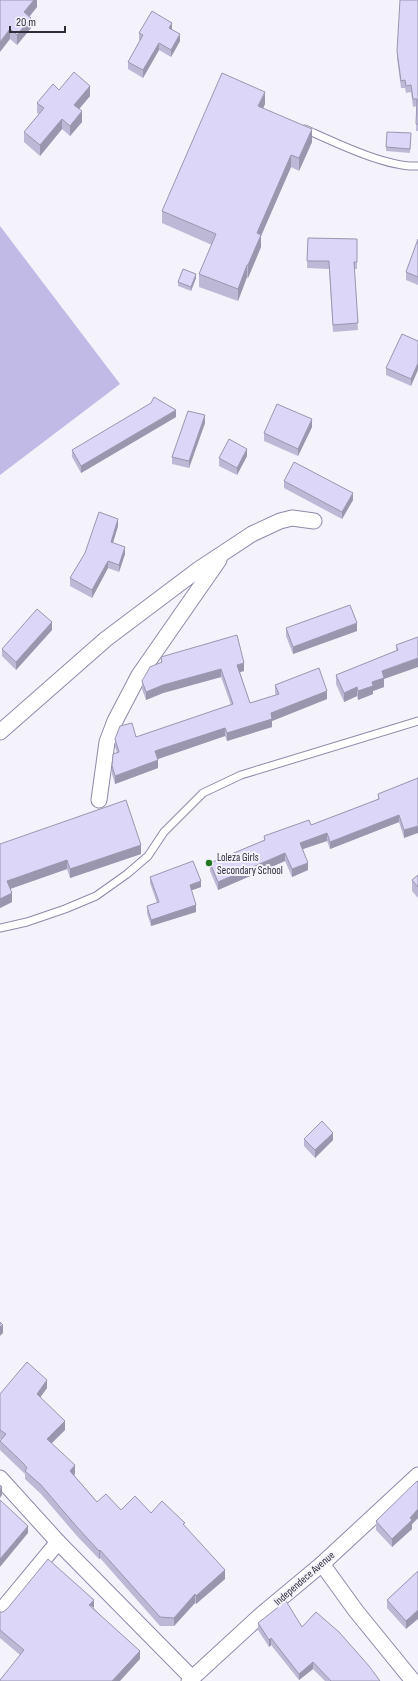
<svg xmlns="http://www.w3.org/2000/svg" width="418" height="1681" font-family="'Sofia Sans Condensed',sans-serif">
  <rect width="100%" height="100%" fill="#f4f3fb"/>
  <!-- green -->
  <polygon fill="#c1b9e6" points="0,226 120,384 0,475"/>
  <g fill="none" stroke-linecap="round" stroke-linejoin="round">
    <defs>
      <g id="lane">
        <path d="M305,129C334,142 387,168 418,166"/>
        <polyline points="0,928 27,922 65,909 96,896 127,874 148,856 164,832 203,793 241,775 418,721"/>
      </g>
      <g id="street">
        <polyline points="0,732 106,639 199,569 252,534 280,521 292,518 314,521"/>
        <polyline points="99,800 107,742 115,721 139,675 219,560"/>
        <polyline points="0,1478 58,1542 192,1678"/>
        <polyline points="322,1564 356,1611 413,1681"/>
        <polyline points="0,1612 58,1542"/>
        <polyline points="189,1681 262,1614 322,1564 418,1475"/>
      </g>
    </defs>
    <!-- lane casing -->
    <use href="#lane" stroke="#8f89aa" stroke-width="9"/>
    <!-- street casing -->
    <use href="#street" stroke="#8f89aa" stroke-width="17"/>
    <!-- lane -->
    <use href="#lane" stroke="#fff" stroke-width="7"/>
    <!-- street -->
    <use href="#street" stroke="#fff" stroke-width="15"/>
  </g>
  <!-- wall -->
  <g fill="#bdb8d6">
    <polygon points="0,0 37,0 37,7 30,16 31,28 17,45 10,39"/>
    <polygon points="418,0 418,131 416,131 417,106 413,107 411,92 406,93 405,88 401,88 397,58 397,51"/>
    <polygon points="172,29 180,41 171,57 159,50 143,78 128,69 128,62 140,41 139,40 139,33"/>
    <polygon points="59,90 90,96 79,109 82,122 70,136 62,129 40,156 24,142 24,132 39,114 37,113 37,103"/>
    <polygon points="265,104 263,108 312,142 299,171 291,167 261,236 261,247 248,278 247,277 238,301 199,287 199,274 212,245 162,223 162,211"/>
    <polygon points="411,137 410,153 386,151 386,147"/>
    <polygon points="308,238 357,239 357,269 354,269 358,330 333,332 329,269 307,268"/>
    <polygon points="418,239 418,285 406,280 406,272"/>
    <polygon points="196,278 191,291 178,286 178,282"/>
    <polygon points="418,341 411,386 386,375 386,368"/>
    <polygon points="176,417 81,473 72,457 72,450"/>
    <polygon points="205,423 189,468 172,464 172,457"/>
    <polygon points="312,427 298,456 264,441 264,433"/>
    <polygon points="247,456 237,475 219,466 219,458"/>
    <polygon points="284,481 353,500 342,519 284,488"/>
    <polygon points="118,526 113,543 125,554 119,572 108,568 92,598 70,586 70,578"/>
    <polygon points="286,628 357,631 293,654 286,636"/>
    <polygon points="52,630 16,670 2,656 2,649"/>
    <polygon points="418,637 384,679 384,687 373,691 373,694 358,700 357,696 344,702 336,684 336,675 396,651 396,645"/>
    <polygon points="161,657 244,671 240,672 250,703 276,695 275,693 275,685 327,699 272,721 272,727 227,741 225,736 158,759 158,768 115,784 112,774 112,766 117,753 115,747 115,739 136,737 231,705 221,677 163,693 146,700 142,689 142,681 161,662"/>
    <polygon points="418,778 404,838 399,822 330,849 327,841 303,849 308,870 292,877 285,861 218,890 210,871 210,863 264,840 264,836 311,825 378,799 378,794"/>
    <polygon points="0,844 141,854 70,878 67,869 10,889 12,902 0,908"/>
    <polygon points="418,875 418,898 412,891 412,880"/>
    <polygon points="150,877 201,887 191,890 196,912 151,926 147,913 147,906 157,903 150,883"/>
    <polygon points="304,1139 333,1140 315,1158 304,1146"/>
    <polygon points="47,1388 40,1397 65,1430 51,1443 75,1474 74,1475 97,1502 121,1510 151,1513 185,1526 225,1579 196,1604 195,1603 174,1626 160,1626 100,1558 99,1559 77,1536 41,1494 25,1479 25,1474 24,1473 0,1450 0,1441 1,1440 0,1439 0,1394"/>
    <polygon points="418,1482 418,1518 412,1524 412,1529 392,1547 376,1530 376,1521"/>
    <polygon points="418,1571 406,1629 387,1608 387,1600"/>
    <polygon points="94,1608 140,1659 20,1655 0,1638 0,1612"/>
    <polygon points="258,1623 302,1627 380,1681 325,1681 313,1669 299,1680 271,1645 269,1647 258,1630"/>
  </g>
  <!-- shaded-wall -->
  <g fill="#9a96ae">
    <polygon points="34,0 37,0 37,7 24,23 24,12"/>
    <polygon points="31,18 31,28 17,45 17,35"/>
    <polygon points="172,23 172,30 169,28"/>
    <polygon points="10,29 10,39 0,52 0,42"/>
    <polygon points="180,34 180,41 171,57 171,50"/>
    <polygon points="159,43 159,50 143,78 143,70"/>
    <polygon points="90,86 90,96 74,115 74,105"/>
    <polygon points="265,92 265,104 258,119 258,106"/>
    <polygon points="82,111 82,122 70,136 70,126"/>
    <polygon points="62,119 62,129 40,156 40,145"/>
    <polygon points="312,129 312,142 299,171 299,158"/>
    <polygon points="291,155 291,167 261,236 261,247 248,278 248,265 257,233"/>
    <polygon points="247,265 247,277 238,301 238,289"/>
    <polygon points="196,274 196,278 191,291 191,287"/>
    <polygon points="418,363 418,370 411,386 411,379"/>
    <polygon points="176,410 176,417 81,473 81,466"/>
    <polygon points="205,415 205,423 189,468 189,461"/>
    <polygon points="312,419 312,427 298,456 298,449"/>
    <polygon points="247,449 247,456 237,475 237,468"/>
    <polygon points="353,493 353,500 342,519 342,512"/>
    <polygon points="118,519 118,526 111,549 111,542"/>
    <polygon points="125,547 125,554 119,572 119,565"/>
    <polygon points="108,561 108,568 92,598 92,590"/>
    <polygon points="52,622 52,630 16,670 16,662"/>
    <polygon points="357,623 357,631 293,654 293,647"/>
    <polygon points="418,658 418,667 384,679 384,687 373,691 373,694 358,700 358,691 372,682 382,671"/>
    <polygon points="244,663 244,671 237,673 237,665"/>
    <polygon points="221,669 221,677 163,693 146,700 146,692 163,685"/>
    <polygon points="357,687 357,696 344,702 344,693"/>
    <polygon points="327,691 327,699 272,721 272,727 227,741 227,733 271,713"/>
    <polygon points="225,728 225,736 155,760 155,751"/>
    <polygon points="158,760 158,768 115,784 115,776"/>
    <polygon points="399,815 399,822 330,849 330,842"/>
    <polygon points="418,826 418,833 404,838 404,830"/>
    <polygon points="327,833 327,841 300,850 300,843"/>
    <polygon points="141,845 141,854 70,878 70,869"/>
    <polygon points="285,853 285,861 218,890 218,882"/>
    <polygon points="67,860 67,869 7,890 7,881"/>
    <polygon points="308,863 308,870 292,877 292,869"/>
    <polygon points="201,881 201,887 190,891 190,885"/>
    <polygon points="12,893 12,902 0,908 0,899"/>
    <polygon points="196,905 196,912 151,926 151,920"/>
    <polygon points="333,1133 333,1140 315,1158 315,1150"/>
    <polygon points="3,1325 3,1333 0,1336 0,1327"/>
    <polygon points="47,1380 47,1388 37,1402 37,1394"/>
    <polygon points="65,1421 65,1430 47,1448 47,1439"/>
    <polygon points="75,1465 75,1474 70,1479 70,1471"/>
    <polygon points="2,1487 2,1495 0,1498 0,1490"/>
    <polygon points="418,1509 418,1518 412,1524 412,1529 392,1547 392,1539 410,1518"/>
    <polygon points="28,1526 28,1533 0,1567 0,1559"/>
    <polygon points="100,1550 100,1558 99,1559 99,1551"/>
    <polygon points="225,1570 225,1579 196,1604 196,1596"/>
    <polygon points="195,1594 195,1603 174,1626 174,1618"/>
    <polygon points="94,1600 94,1608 89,1605"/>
    <polygon points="418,1610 418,1619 406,1629 406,1621"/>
    <polygon points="271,1638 271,1645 269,1647 269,1640"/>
    <polygon points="140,1651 140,1659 120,1681 112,1681"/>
    <polygon points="313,1662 313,1669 299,1680 299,1674"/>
  </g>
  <!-- building -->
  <g fill="#dcd6f9" stroke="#9a96ae">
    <polygon points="0,0 34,0 24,12 31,18 17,35 10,29 0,42"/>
    <polygon points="400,0 418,0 418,124 416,124 417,99 413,99 411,85 406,86 405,80 401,81 397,51"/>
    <polygon points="152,11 172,23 169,28 180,34 171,50 159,43 143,70 128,62 143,35 139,33"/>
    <polygon points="74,72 90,86 74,105 82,111 70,126 62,119 40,145 24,132 44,108 37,103 53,84 59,90"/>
    <polygon points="222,73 265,92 258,106 312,129 299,158 291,155 257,233 261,235 248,265 247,265 238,289 199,274 216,234 162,211"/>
    <polygon points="387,132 411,133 410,149 386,147"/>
    <polygon points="308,238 357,239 357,262 354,262 358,323 333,325 329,261 307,261"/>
    <polygon points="418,239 418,277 406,272"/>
    <polygon points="183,269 196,274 191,287 178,282"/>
    <polygon points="402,334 418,341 418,363 411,379 386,368"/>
    <polygon points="154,397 176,410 81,466 72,450 151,403"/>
    <polygon points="277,404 312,419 298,449 264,433"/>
    <polygon points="188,411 205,415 189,461 172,457"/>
    <polygon points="229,439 247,449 237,468 219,458"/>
    <polygon points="294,462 353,493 342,512 284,481"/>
    <polygon points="99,512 118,519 111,542 125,547 119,565 108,561 92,590 70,578 85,553"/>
    <polygon points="350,605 357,623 293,647 286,628"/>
    <polygon points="37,609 52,622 16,662 2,649"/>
    <polygon points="237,635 244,663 237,665 250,703 279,694 275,685 319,668 327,691 271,713 272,719 227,733 225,728 155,751 158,760 115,776 112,766 113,754 119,752 115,739 120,726 132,723 136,737 233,704 221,669 163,685 146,692 142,681 150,667 162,662 161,657"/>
    <polygon points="418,637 418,658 382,671 384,678 372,682 373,686 358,691 357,687 344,693 336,675 398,650 396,645"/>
    <polygon points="418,778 418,826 404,830 399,815 330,842 327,833 300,843 308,863 292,869 285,853 218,882 210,863 265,840 264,836 309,820 311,825 379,799 378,794"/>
    <polygon points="126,800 141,845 70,869 67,860 7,881 12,893 0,899 0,844"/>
    <polygon points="193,861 201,881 190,885 196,905 151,920 147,906 159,902 150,877"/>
    <polygon points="418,875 418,887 412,880"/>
    <polygon points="322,1121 333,1133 315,1150 304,1139"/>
    <polygon points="0,1322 3,1325 0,1327"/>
    <polygon points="27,1362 47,1380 37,1394 65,1421 47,1439 75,1465 70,1471 97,1502 106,1494 121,1510 135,1496 151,1513 162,1501 185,1523 183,1524 225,1570 196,1596 195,1594 174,1618 160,1617 100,1550 99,1551 77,1527 41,1485 25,1471 27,1468 24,1464 0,1441 6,1434 0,1430 0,1394"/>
    <polygon points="417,1481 418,1482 418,1509 410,1518 412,1520 392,1539 376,1521"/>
    <polygon points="0,1485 2,1487 0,1490"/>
    <polygon points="0,1500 28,1526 0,1559"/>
    <polygon points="48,1559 94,1600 89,1605 140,1651 112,1681 0,1681 0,1680 24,1650 0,1630 0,1612 3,1612 7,1609"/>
    <polygon points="418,1571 418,1610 406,1621 387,1600"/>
    <polygon points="286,1601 302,1627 316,1612 339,1632 369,1666 380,1681 331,1681 313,1662 299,1674 271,1638 269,1640 258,1623"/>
  </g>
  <!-- markers -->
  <circle fill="#227723" stroke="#f4f3fb" stroke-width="1.5" cx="209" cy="863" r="4"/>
  <g text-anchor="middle" stroke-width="4" stroke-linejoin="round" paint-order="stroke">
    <!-- poi labels -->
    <g font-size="11" fill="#2f2c3a" stroke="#f4f3fb" text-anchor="start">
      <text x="217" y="861">Loleza Girls<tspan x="217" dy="13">Secondary School</tspan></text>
    </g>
    <!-- street labels -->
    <g font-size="11" fill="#2f2c3a" stroke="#f4f3fb">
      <text transform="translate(304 1578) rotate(-41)" y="4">Independece Avenue</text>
    </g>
  </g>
  <!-- scale -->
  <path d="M10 26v6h55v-6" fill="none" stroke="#2f2c3a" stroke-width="2"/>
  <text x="16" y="26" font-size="12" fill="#2f2c3a" stroke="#f4f3fb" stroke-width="3" paint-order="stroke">20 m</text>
</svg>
